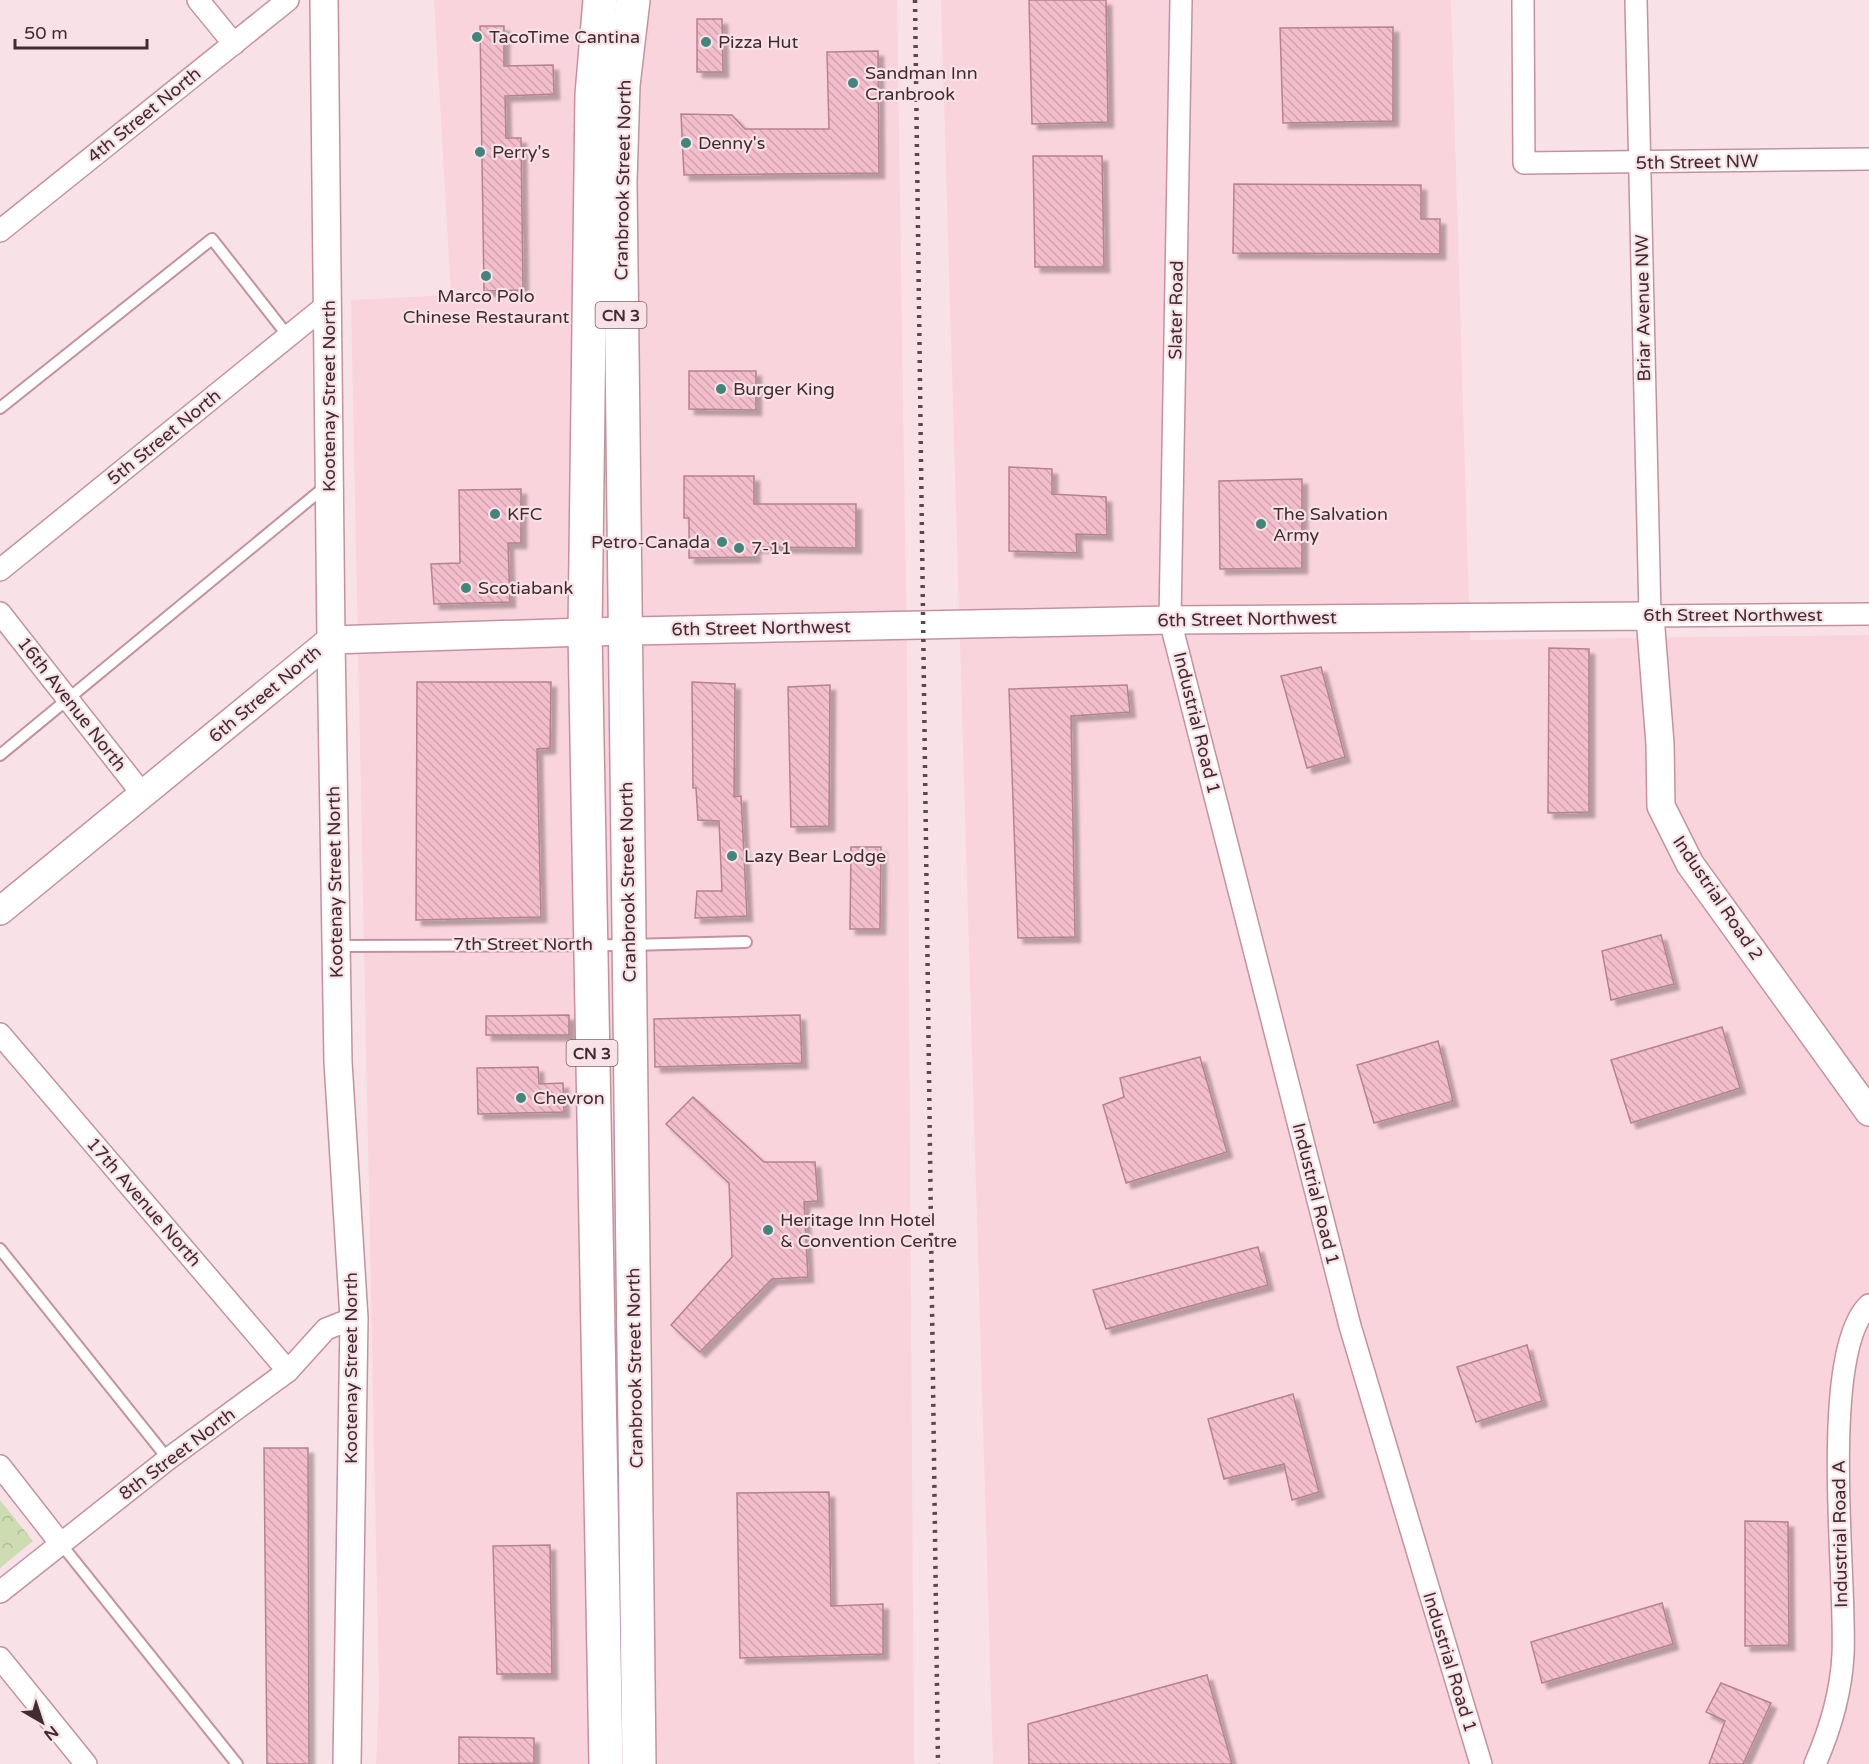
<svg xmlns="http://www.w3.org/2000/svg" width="1869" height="1764" font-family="'Varela Round',sans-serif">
  <defs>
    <pattern id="park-crowns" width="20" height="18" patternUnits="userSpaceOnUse" patternTransform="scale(1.5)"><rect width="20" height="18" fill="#cedcb2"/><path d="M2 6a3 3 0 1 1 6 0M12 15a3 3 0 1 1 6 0" fill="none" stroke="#b2bd9a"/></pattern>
    <pattern id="building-back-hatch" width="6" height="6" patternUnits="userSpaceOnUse" patternTransform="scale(1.5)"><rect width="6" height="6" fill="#f3becb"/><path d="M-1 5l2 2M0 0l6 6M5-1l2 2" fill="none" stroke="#d2a3af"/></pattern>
    <filter id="shadow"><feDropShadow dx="5.5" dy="5.5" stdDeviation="1.5" flood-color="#0004"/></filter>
  </defs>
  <rect width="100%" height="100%" fill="#f8e2e7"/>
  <!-- built -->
  <g fill="#fad4dd">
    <polygon points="434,0 897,0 907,662 914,1764 376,1764 379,1693 351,300 451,295"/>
    <polygon points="941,0 1451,0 1470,640 1869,635 1869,1764 993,1764"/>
  </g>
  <!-- park -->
  <polygon fill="url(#park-crowns)" points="0,1500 33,1541 0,1568"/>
  <!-- building -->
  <g fill="url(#building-back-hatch)" stroke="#b48390" stroke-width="1.5" filter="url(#shadow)">
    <polygon points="1029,0 1106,0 1108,122 1032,124"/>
    <polygon points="697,19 722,19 723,72 697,72"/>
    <polygon points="480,26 504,26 504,66 553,65 554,94 505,96 506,138 521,138 523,290 484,291"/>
    <polygon points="1393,27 1393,121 1283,123 1280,28"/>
    <polygon points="878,51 879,173 684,175 681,114 732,115 745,129 829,129 827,52"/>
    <polygon points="1033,156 1102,156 1104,267 1035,267"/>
    <polygon points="1234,184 1421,185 1421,219 1440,219 1440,254 1233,253"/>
    <polygon points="689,371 756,371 756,410 689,409"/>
    <polygon points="1009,467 1052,469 1052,494 1106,497 1107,535 1076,534 1077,553 1009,551"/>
    <polygon points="684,476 754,476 754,504 856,504 856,548 755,547 755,557 689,558 689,518 684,518"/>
    <polygon points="1302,479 1302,568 1220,569 1219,481"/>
    <polygon points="521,489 521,543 508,543 510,602 434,604 431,564 460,563 459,490"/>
    <polygon points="1549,648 1589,649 1589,812 1548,813"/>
    <polygon points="1321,667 1345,757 1307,768 1281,676"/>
    <polygon points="417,682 551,682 550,748 537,749 541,917 416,920"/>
    <polygon points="692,682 735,684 734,797 741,796 747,916 695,918 697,891 722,891 719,821 698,820 696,788 693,788"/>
    <polygon points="830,685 829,826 791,827 788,687"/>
    <polygon points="1127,685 1130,712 1071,716 1075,937 1018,938 1009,689"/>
    <polygon points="851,847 881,847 880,929 850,929"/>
    <polygon points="1661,935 1674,984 1611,1000 1602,951"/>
    <polygon points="569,1015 569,1035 486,1035 486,1016"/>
    <polygon points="800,1015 802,1063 655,1067 654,1019"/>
    <polygon points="1722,1027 1740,1088 1631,1123 1611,1060"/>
    <polygon points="1438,1041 1453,1101 1374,1123 1357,1065"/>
    <polygon points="1200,1057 1227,1152 1126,1183 1103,1105 1124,1097 1120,1078"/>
    <polygon points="538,1067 539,1084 563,1083 564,1112 478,1114 477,1068"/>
    <polygon points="693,1097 764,1162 815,1162 818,1201 804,1202 808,1277 772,1279 700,1352 671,1325 732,1257 729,1183 666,1124"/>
    <polygon points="1258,1247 1268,1285 1106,1329 1093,1290"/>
    <polygon points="1527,1345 1542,1401 1476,1422 1457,1367"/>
    <polygon points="1293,1394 1319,1492 1292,1500 1284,1464 1224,1479 1208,1419"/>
    <polygon points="264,1448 308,1448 309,1764 267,1764"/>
    <polygon points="829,1492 831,1606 883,1604 883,1654 740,1658 737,1493"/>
    <polygon points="1745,1521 1788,1522 1789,1645 1745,1646"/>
    <polygon points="550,1545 552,1674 497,1674 493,1546"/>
    <polygon points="1662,1603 1673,1644 1542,1683 1531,1642"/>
    <polygon points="1207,1675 1232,1764 1029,1764 1028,1724"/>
    <polygon points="1721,1683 1771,1703 1743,1764 1709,1764 1725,1721 1706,1712"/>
    <polygon points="459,1737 534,1738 534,1763 459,1764"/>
  </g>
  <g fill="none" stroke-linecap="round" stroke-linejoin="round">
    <defs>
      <g id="service">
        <polyline points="0,408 212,239 288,336"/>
        <polyline points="0,755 326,486"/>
        <polyline points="337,946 629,945 746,942"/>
        <polyline points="0,1249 168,1459"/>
        <polyline points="61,1544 237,1764"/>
      </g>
      <g id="minor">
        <polyline points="198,0 234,44"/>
        <polyline points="1181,0 1170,620 1350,1326 1481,1764"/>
        <polyline points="1523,0 1524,163 1869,159"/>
        <polyline points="1636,0 1650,616 1869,614"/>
        <polyline points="0,231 288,0"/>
        <polyline points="0,570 328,304"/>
        <polyline points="0,613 144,796"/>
        <polyline points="0,1034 288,1371"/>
        <polyline points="0,1466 61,1544"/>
        <polyline points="0,1592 168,1459 288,1371 326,1329 354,1318"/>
        <polyline points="0,1658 86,1764"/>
        <path d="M1815,1764C1830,1730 1841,1692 1843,1655C1847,1582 1818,1353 1869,1305"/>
      </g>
      <g id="tertiary">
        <polyline points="324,0 331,640 338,1062 354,1318 347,1764"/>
        <polyline points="0,911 331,640 585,632 1170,620 1650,616 1660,744 1661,806 1690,864 1869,1112"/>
      </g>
      <g id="trunk">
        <polyline points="600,0 592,95 585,632 606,1764"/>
        <polyline points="633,0 623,85 620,182 639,1764"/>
      </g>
    </defs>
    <!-- service casing -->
    <use href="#service" stroke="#c4929f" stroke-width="14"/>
    <!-- minor casing -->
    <use href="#minor" stroke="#c4929f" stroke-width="24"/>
    <!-- tertiary casing -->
    <use href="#tertiary" stroke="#c4929f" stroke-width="30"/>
    <!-- trunk casing -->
    <use href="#trunk" stroke="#c4929f" stroke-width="36"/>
    <!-- service -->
    <use href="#service" stroke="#fff" stroke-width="10"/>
    <!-- minor -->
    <use href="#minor" stroke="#fff" stroke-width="21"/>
    <!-- tertiary -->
    <use href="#tertiary" stroke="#fff" stroke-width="27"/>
    <!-- trunk -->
    <use href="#trunk" stroke="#fff" stroke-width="33"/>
    <!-- rail -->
    <polyline stroke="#5c474d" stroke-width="4.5" stroke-dasharray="3 6" stroke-linecap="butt" points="915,0 938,1764"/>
  </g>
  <!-- markers -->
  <g fill="#41857b" stroke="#f8e2e7" stroke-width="2">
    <circle cx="477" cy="37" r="6"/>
    <circle cx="706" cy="42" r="6"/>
    <circle cx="853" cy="83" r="6"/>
    <circle cx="686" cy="143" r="6"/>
    <circle cx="480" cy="152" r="6"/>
    <circle cx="486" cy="276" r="6"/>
    <circle cx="721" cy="389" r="6"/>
    <circle cx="495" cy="514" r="6"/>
    <circle cx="1261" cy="524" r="6"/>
    <circle cx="722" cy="542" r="6"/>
    <circle cx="739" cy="548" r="6"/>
    <circle cx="466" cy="588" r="6"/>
    <circle cx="732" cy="856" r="6"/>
    <circle cx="521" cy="1098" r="6"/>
    <circle cx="768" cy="1230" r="6"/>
  </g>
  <g text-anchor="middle" stroke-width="4.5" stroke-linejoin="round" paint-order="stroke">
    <!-- shield labels -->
    <g fill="#f8e2e7" stroke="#786368" stroke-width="1.5">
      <rect x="595.5" y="302" width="51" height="26" rx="4.5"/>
      <rect x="566.5" y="1040" width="51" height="26" rx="4.5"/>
    </g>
    <g font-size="16" font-weight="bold" fill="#412c32">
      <text x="621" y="321">CN 3</text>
      <text x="592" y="1059">CN 3</text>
    </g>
    <!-- poi labels -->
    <g font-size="18" fill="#412c32" stroke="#f8e2e7" text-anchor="start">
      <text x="489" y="43">TacoTime Cantina</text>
      <text x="718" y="48">Pizza Hut</text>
      <text x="865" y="79">Sandman Inn<tspan x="865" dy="21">Cranbrook</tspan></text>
      <text x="698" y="149">Denny's</text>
      <text x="492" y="158">Perry's</text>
      <text x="486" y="302" text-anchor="middle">Marco Polo<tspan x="486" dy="21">Chinese Restaurant</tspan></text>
      <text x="733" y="395">Burger King</text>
      <text x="507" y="520">KFC</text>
      <text x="1273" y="520">The Salvation<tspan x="1273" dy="21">Army</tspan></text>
      <text x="710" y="548" text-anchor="end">Petro-Canada</text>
      <text x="751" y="554">7-11</text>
      <text x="478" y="594">Scotiabank</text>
      <text x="744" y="862">Lazy Bear Lodge</text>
      <text x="533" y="1104">Chevron</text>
      <text x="780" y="1226">Heritage Inn Hotel<tspan x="780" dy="21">&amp; Convention Centre</tspan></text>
    </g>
    <!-- street labels -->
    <g font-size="18" fill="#412c32" stroke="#f8e2e7">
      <text transform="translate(144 115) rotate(-39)" y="6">4th Street North</text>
      <text transform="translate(1697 162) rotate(-1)" y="6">5th Street NW</text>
      <text transform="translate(623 180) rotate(-89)" y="6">Cranbrook Street North</text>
      <text transform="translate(1643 308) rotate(-91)" y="6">Briar Avenue NW</text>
      <text transform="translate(1176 310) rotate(-89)" y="6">Slater Road</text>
      <text transform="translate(329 396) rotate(-90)" y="6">Kootenay Street North</text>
      <text transform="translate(164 437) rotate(-39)" y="6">5th Street North</text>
      <text x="1733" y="621">6th Street Northwest</text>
      <text transform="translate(1247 619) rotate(-1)" y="6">6th Street Northwest</text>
      <text transform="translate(761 628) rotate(-1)" y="6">6th Street Northwest</text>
      <text transform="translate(265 694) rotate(-40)" y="6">6th Street North</text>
      <text transform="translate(72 704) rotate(52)" y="6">16th Avenue North</text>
      <text transform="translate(1197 723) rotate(76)" y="6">Industrial Road 1</text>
      <text transform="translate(335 882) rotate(-91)" y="6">Kootenay Street North</text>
      <text transform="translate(628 882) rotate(-91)" y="6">Cranbrook Street North</text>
      <text transform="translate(1718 898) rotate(56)" y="6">Industrial Road 2</text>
      <text x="523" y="950">7th Street North</text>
      <text transform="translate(1316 1194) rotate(76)" y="6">Industrial Road 1</text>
      <text transform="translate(144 1202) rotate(49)" y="6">17th Avenue North</text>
      <text transform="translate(351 1368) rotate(-90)" y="6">Kootenay Street North</text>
      <text transform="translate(635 1368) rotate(-91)" y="6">Cranbrook Street North</text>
      <text transform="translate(177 1454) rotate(-37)" y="6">8th Street North</text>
      <text transform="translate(1840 1534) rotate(-91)" y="6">Industrial Road A</text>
      <text transform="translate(1450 1662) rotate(73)" y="6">Industrial Road 1</text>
    </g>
  </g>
  <!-- north arrow -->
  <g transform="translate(42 1722) rotate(141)" stroke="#f8e2e7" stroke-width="4.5" paint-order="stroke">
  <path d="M0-4.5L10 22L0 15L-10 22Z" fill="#412c32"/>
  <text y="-9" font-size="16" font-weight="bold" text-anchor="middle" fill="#412c32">N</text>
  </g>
  <!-- scale -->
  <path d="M15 39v9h132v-9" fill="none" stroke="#412c32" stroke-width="3"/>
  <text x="24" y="39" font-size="18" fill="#412c32" stroke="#f8e2e7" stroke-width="4.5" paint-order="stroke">50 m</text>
</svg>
